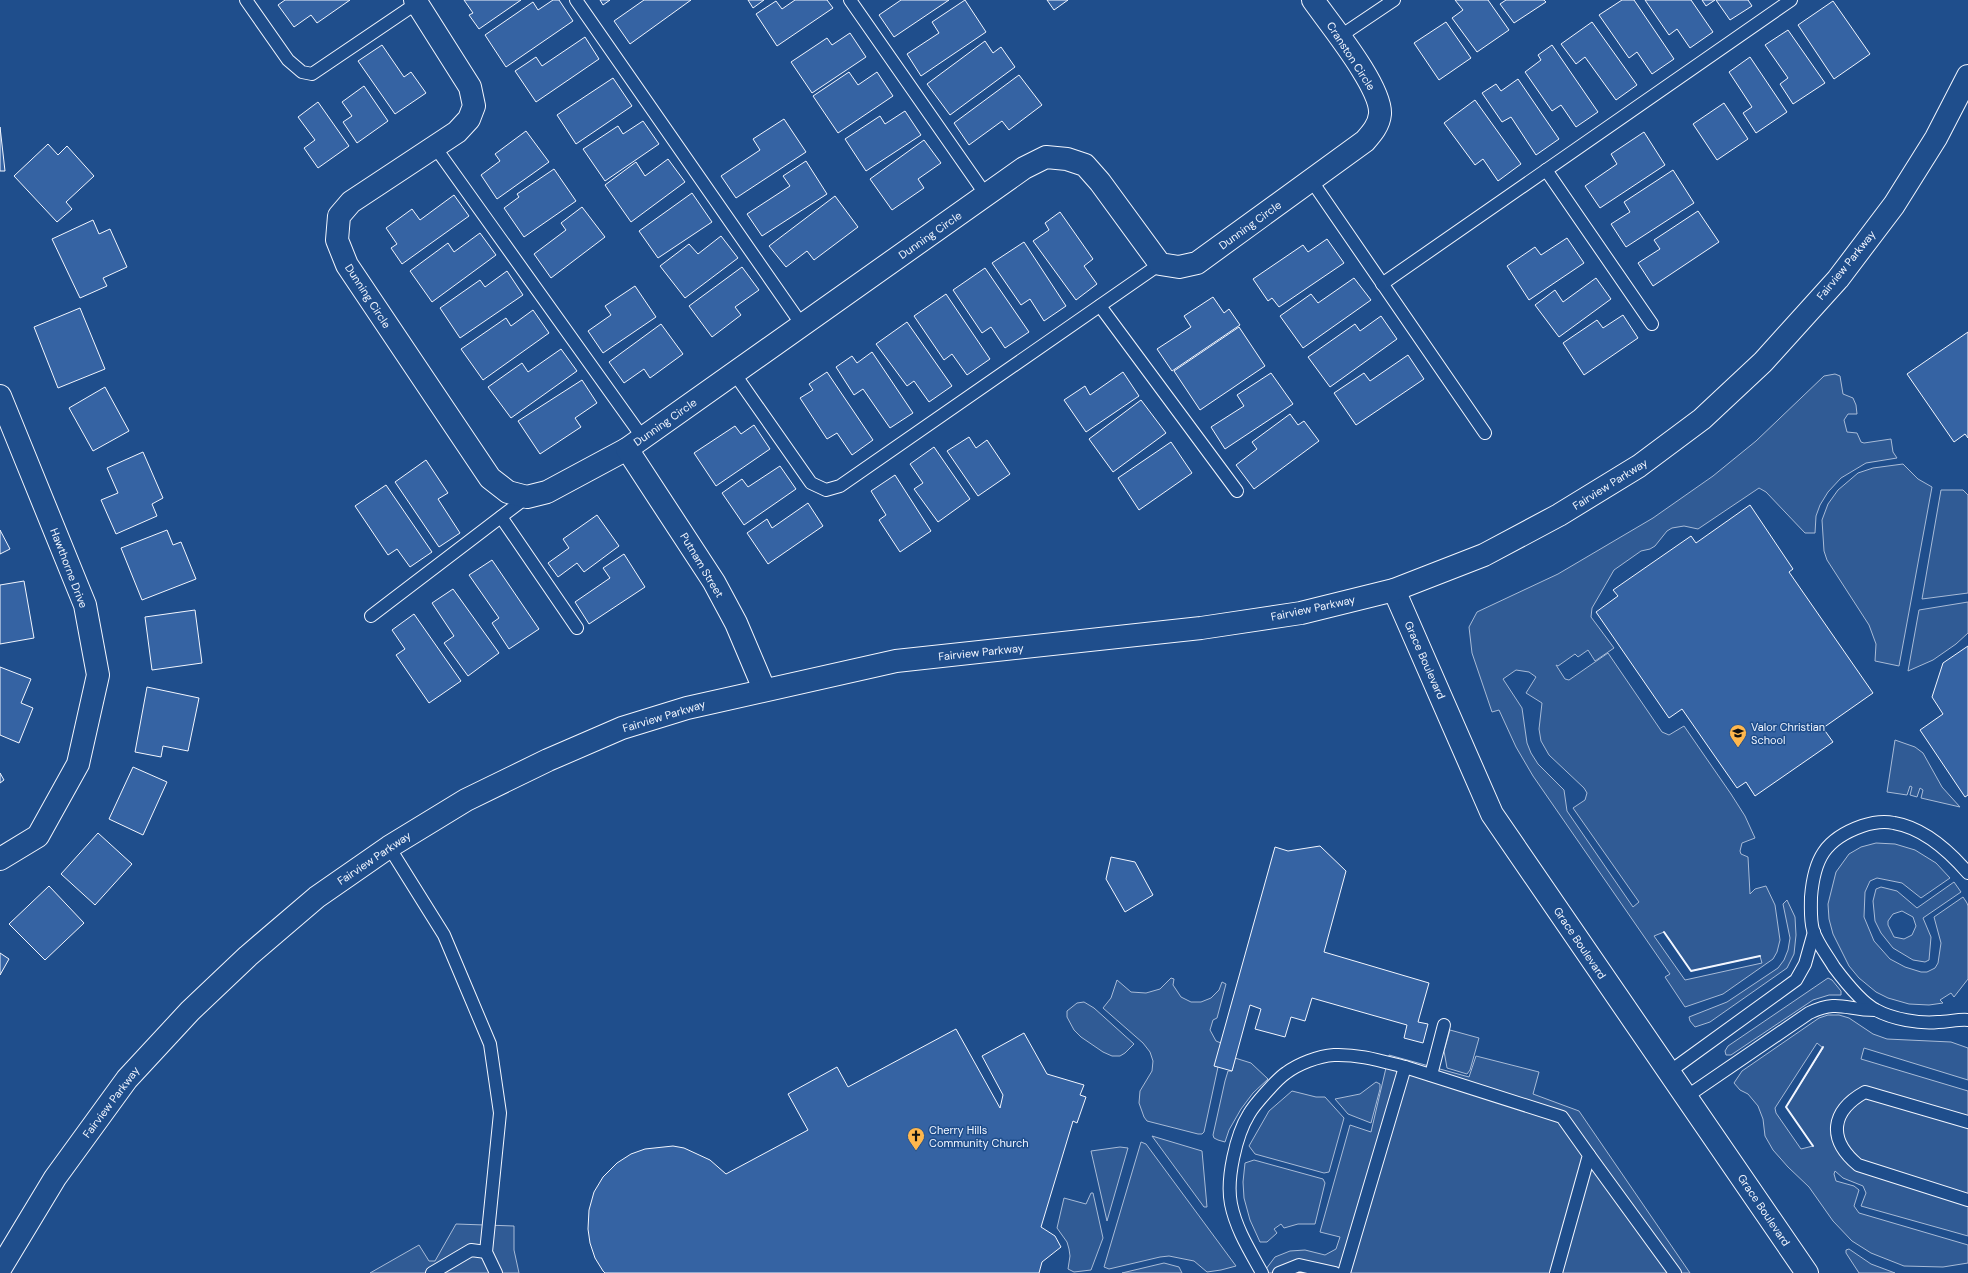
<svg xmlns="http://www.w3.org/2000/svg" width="1968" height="1273" font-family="'DM Sans',sans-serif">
  <rect width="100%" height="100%" fill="#1f4e8c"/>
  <!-- built -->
  <g fill="#305b95" stroke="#a8bbd7" fill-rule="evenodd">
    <path d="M1835,374L1840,376L1843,394L1853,398L1856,405L1857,414H1848L1844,420L1847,432L1857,433L1861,442L1864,443L1891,439L1893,452L1897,458L1866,463L1841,478L1828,492L1820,505L1816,516L1815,533H1805L1766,492L1759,488L1698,529L1684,526L1672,528L1667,531L1655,546L1650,549L1641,551L1614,570L1592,608L1591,617L1614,648L1595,661L1588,650L1578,657L1575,654L1558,666L1556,665L1565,679L1569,680L1608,653L1662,732L1669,735L1684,726L1731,794L1745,816L1755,838L1742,843L1740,851L1741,854L1748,857L1750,894L1755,889L1766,886L1775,905L1780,940L1777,952L1773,959L1723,994L1685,1007L1665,977L1670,974L1533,776L1516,747L1499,710L1492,712L1472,653L1469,627L1477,612L1558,574L1653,518L1713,476L1756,441L1824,376ZM1516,670L1529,672L1536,677L1526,693L1542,703L1539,729L1541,741L1549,755L1584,788L1587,793L1585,800L1573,808L1639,902L1633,907L1567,811L1564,790L1538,764L1531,753L1527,743L1522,708L1503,679ZM1664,932L1691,971L1760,956L1762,963L1685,980L1654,936Z"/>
    <polygon points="1903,464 1918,479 1932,487 1899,666 1875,661 1876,644 1869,625 1827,560 1824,551 1822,520 1828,504 1838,490 1858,473 1873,468"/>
    <polygon points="1941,490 1963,490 1968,495 1968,593 1922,599"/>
    <polygon points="1968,602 1968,633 1956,644 1933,660 1908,671 1919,610"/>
    <polygon points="1895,740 1915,747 1923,753 1942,787 1960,807 1921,798 1923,790 1920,788 1917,797 1910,795 1912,787 1910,786 1907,795 1887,792"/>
    <polygon points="1876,843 1895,844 1915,850 1936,863 1950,878 1921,898 1902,883 1877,878 1870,881 1865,892 1864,917 1874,941 1890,959 1905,967 1921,972 1927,972 1935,968 1938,963 1941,943 1934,917 1963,897 1967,903 1968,906 1968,979 1954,997 1951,993 1940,1000 1943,1003 1929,1005 1909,1004 1888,998 1876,992 1859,978 1849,966 1833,934 1829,919 1828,904 1836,872 1849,854 1861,847"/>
    <path d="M1954,882L1961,892L1923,918L1931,937L1929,960L1925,962L1913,960L1893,948L1881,933L1875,921L1873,901L1876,889L1881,887L1897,891L1917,908ZM1902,911L1913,917L1916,926L1912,935L1904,939L1894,937L1888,925V921L1893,914Z"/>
    <polygon points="1787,900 1795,917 1796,935 1794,954 1787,968 1710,1022 1695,1027 1690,1021 1689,1017 1727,1002 1778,968 1784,960 1788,950 1790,938 1783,904"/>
    <polygon points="1171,978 1174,979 1173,985 1181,997 1191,1002 1201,1002 1211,998 1219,990 1222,982 1226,984 1217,1018 1213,1020 1210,1030 1216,1041 1221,1043 1215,1066 1218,1067 1204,1132 1202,1134 1198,1134 1147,1121 1144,1117 1139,1103 1140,1091 1152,1071 1153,1061 1150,1052 1143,1043 1103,1008 1111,998 1117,980 1131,992 1146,993 1160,989"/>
    <polygon points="1828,978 1832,980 1841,991 1841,995 1829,995 1813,1000 1731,1055 1726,1055 1725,1051 1728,1046"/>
    <polygon points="1084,1002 1094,1008 1134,1044 1125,1053 1120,1056 1112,1056 1103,1052 1081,1037 1074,1030 1067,1017 1067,1011 1077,1003"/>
    <path d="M1828,1015H1839L1849,1018L1873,1034L1887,1039L1951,1042L1968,1048V1080L1864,1048L1861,1059L1968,1091V1236L1861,1206L1866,1193L1863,1186L1843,1178L1835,1171L1834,1174L1836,1181L1854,1186L1859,1190L1854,1206L1859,1213L1968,1245V1263L1943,1267L1904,1266L1871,1253L1852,1241L1833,1221L1809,1187L1788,1167L1773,1150L1765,1136L1763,1119L1758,1106L1748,1094L1740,1090L1734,1083L1742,1071L1819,1018ZM1817,1043L1823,1048L1786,1107L1813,1146L1801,1149L1776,1113L1775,1108Z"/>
    <polygon points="1450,1030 1479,1038 1470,1070 1467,1074 1447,1068 1444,1051"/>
    <polygon points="1389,1055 1469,1077 1476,1056 1539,1072 1533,1094 1579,1111 1690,1273 1263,1273 1275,1257 1290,1251 1305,1250 1325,1255 1336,1249 1340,1237 1320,1232 1350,1125 1371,1132"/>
    <polygon points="1235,1058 1251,1063 1268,1079 1253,1093 1241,1109 1229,1130 1225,1142 1218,1140 1214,1138 1213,1135 1225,1081 1228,1071 1232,1071"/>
    <polygon points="1376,1082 1380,1084 1380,1089 1371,1123 1348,1114 1335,1099 1360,1094"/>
    <polygon points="1292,1091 1316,1097 1325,1097 1344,1118 1329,1172 1324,1173 1255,1154 1249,1146 1269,1111"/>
    <polygon points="1152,1136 1202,1151 1207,1207 1204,1207"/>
    <polygon points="1141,1142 1146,1144 1236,1266 1221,1270 1207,1272 1194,1261 1169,1256 1160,1257 1109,1269 1104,1267"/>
    <polygon points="1120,1147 1128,1148 1107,1221 1091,1151"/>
    <polygon points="1254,1160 1323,1179 1325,1183 1315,1224 1298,1224 1284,1228 1281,1224 1274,1229 1277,1233 1267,1242 1260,1242 1250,1220 1244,1198 1243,1182 1245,1163"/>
    <polygon points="1091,1193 1093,1193 1103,1238 1091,1270 1074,1272 1068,1269 1070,1256 1069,1249 1067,1242 1057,1228 1064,1198 1086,1204"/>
    <polygon points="456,1224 514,1226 514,1250 519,1273 370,1273 419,1245 429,1261 435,1261"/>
    <polygon points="1849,1249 1871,1264 1895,1273 1859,1273 1846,1253 1846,1250"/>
    <polygon points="1164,1263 1179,1267 1182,1273 1122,1273"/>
  </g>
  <!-- building -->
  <g fill="#3563a3" stroke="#f2f6ff">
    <polygon points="285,0 350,0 317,23 311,15 294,27 278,5"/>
    <polygon points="464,0 521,0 479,29 469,15 473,13"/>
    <polygon points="553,0 559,0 573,21 506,67 485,35 533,2 538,10"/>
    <polygon points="600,0 610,0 603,5"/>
    <polygon points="644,0 691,0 630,44 614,21"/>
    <polygon points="748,0 764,0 753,8"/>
    <polygon points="795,0 827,0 833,8 777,46 756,14 776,1 782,9"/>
    <polygon points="901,0 949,0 894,37 879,15"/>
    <polygon points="965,0 986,32 921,76 907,54 939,33 932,22"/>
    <polygon points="1047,0 1068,0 1054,10"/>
    <polygon points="1455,0 1488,0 1509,30 1477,52 1452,18 1463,10"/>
    <polygon points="1506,0 1544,0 1546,2 1514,23 1500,4"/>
    <polygon points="1622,0 1634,0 1674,59 1652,74 1637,52 1629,58 1599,15"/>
    <polygon points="1645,0 1691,0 1713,32 1690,48 1677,29 1669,35"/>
    <polygon points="1702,0 1715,0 1706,6"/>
    <polygon points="1716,0 1748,0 1752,6 1730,20"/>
    <polygon points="1833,1 1870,54 1834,79 1798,25"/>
    <polygon points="1446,22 1471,58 1439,80 1414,43"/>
    <polygon points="1592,22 1637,85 1616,100 1585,57 1576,64 1561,44"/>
    <polygon points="1788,30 1825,83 1793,104 1780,84 1788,78 1765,45"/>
    <polygon points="850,33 866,57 812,93 791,62 827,38 832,45"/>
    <polygon points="585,37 599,59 536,102 515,71 536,57 542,66"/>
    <polygon points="985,41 993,53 1001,47 1015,67 950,115 927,84"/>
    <polygon points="382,45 404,77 411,72 426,93 395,114 358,61"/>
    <polygon points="1552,45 1598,112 1576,127 1561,105 1552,111 1525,72 1541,60 1538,55"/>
    <polygon points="1750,57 1787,112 1756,133 1743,113 1752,107 1729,72"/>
    <polygon points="849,72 858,85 877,72 893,96 838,133 813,96"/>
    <polygon points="1019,75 1042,105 1009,130 1002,121 969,145 954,123"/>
    <polygon points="613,78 632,106 576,144 557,115"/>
    <polygon points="1518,79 1559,139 1536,155 1511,117 1502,122 1482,93 1496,84 1501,91"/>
    <polygon points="364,86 388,121 357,143 343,122 352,116 342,102"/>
    <polygon points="1475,100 1521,164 1498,181 1483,159 1475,165 1444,123"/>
    <polygon points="318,102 349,146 318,168 304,148 315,140 298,117"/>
    <polygon points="1724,103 1748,139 1717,160 1693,124"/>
    <polygon points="905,111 921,135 866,171 845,139 880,116 885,124"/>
    <polygon points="784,119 806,152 736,198 721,176 760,150 753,139"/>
    <polygon points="643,121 659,144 605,181 583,149 618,126 623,134"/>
    <polygon points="0,127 5,171 0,171"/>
    <polygon points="526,131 549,162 497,199 481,175 500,161 495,154"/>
    <polygon points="1644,132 1665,165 1600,208 1585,186 1617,164 1611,154"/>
    <polygon points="924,140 941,163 918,179 924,188 892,210 870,179"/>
    <polygon points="48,144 58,155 67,146 94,176 66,202 72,209 57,222 14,176"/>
    <polygon points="668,159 685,182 631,222 605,185 636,162 645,176"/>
    <polygon points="806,161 827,194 762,236 747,214 790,186 783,176"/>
    <polygon points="554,169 576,201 524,237 504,208 519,197 517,194"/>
    <polygon points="1673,170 1694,203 1626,247 1611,224 1630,212 1624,202"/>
    <polygon points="692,193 712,222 658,258 639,231"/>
    <polygon points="454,195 469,216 402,264 391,248 397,244 386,228 412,209 420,220"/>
    <polygon points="835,196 858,227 814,260 807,251 786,267 769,246"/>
    <polygon points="582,207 605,237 551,278 534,254 566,230 561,223"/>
    <polygon points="1698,211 1719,242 1653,286 1638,263 1660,249 1654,240"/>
    <polygon points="1060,212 1093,259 1084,266 1097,284 1076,300 1033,241 1049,230 1045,223"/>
    <polygon points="93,220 99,234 110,229 127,267 103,278 107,286 80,298 52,239"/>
    <polygon points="480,233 496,255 432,302 410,271 448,243 454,252"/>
    <polygon points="721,236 738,258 685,298 660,266 689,244 698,254"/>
    <polygon points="1567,238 1584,263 1529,300 1507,266 1535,247 1541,255"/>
    <polygon points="1327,239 1344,263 1279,307 1272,298 1268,301 1253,279 1303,245 1308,252"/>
    <polygon points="1024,242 1066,306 1044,321 1030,299 1021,305 992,263"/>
    <polygon points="742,267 759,290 735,307 741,315 712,337 689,306"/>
    <polygon points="985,268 1029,332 1005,348 991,327 982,333 953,290"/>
    <polygon points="507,271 523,295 460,338 440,308 480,280 485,287"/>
    <polygon points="1354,278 1371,300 1303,348 1280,316 1311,294 1318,303"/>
    <polygon points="1596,278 1611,299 1559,337 1535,305 1555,290 1563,302"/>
    <polygon points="635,286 656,317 603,353 588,331 611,315 605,306"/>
    <polygon points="946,294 990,359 967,375 952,354 944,360 914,316"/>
    <polygon points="1213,297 1224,313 1229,309 1240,325 1172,371 1157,349 1191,327 1184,316"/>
    <polygon points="80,308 105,369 58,388 34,327"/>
    <polygon points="533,310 549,333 483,380 461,349 506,318 511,326"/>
    <polygon points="1623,315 1638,338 1584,375 1563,343 1597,320 1603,328"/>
    <polygon points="1381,316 1397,339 1330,387 1308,357 1355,324 1360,331"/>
    <polygon points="907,322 952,386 929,402 914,381 907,386 876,344"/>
    <polygon points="661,324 683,354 650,378 644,369 624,383 609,362"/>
    <polygon points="1239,327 1265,366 1200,410 1174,371"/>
    <polygon points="1968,332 1968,438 1965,434 1954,442 1907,374"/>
    <polygon points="561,349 577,371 511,418 488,387 522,363 528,372"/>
    <polygon points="872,352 913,413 890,428 863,389 854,395 836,367 852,356 857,363"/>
    <polygon points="1408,355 1424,379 1356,425 1334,393 1364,373 1370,381"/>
    <polygon points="827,372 873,440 852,455 837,433 827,439 800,398 813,390 809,384"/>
    <polygon points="1123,372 1139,396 1086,432 1064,400 1085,386 1090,395"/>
    <polygon points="1271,373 1293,404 1225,449 1211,427 1244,406 1237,395"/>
    <polygon points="582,380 597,403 575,418 581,427 540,454 518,421"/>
    <polygon points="105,387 129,431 93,451 69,408"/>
    <polygon points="1141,400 1166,433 1113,472 1089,439"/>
    <polygon points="1290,414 1298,425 1304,421 1319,441 1254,489 1236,465 1257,449 1252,442"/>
    <polygon points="754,425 770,449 716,486 694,453 735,426 741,434"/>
    <polygon points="969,437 976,448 987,440 1010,474 978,496 947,451"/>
    <polygon points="1171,442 1192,473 1139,510 1118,478"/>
    <polygon points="934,447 970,499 938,522 914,489 923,483 910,464"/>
    <polygon points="143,452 163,498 152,504 157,516 116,534 101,500 118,493 107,468"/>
    <polygon points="426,460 448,493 438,499 460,533 439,547 395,482"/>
    <polygon points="780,466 796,489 744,525 722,493 742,479 748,487"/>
    <polygon points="895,475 931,531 900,552 879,520 886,515 871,491"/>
    <polygon points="386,485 432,552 410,567 397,549 388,555 355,506"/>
    <polygon points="808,503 823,526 768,564 747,533 767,519 772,528"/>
    <polygon points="1750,505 1793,569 1789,572 1873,693 1823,728 1833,742 1755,796 1746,782 1737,788 1682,709 1669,718 1596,612 1618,596 1613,590 1691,536 1696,543"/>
    <polygon points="597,515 619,546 584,572 577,563 558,577 548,563 569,548 563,539"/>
    <polygon points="0,530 10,549 0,554"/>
    <polygon points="167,530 173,545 181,542 196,579 142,600 121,548"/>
    <polygon points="624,554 645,587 589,624 575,602 610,578 603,568"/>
    <polygon points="492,560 539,629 509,649 492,623 499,618 469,575"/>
    <polygon points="24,581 34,638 0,644 0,585"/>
    <polygon points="453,589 499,653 468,676 444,643 454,636 432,603"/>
    <polygon points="195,610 202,663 152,670 145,617"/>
    <polygon points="414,614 461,681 429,703 396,655 405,649 392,630"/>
    <polygon points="1968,646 1968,795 1965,797 1920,730 1943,714 1932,697 1943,663"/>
    <polygon points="0,667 31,679 21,703 33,708 19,743 0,735"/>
    <polygon points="147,687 199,698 188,751 163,746 161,757 135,752"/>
    <polygon points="133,767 167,782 143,835 109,819"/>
    <polygon points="0,773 4,780 0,783"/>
    <polygon points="98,833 132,864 95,905 61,874"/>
    <polygon points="1320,846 1346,871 1324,952 1429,983 1418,1022 1428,1024 1423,1043 1404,1038 1407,1025 1312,998 1305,1021 1291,1017 1285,1037 1255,1029 1261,1009 1250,1005 1232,1071 1214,1066 1275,847 1288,851"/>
    <polygon points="1111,857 1135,862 1153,895 1125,912 1106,879"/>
    <polygon points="49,886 84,923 45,960 9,924"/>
    <polygon points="0,953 9,959 0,975"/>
    <polygon points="956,1029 1000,1108 1003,1095 982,1056 1024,1033 1047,1074 1084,1085 1080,1095 1086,1097 1077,1123 1073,1121 1041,1227 1055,1236 1061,1247 1042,1262 1039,1273 605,1273 603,1271 595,1258 590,1243 588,1229 589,1210 594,1192 603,1177 617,1163 631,1154 645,1149 673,1146 684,1148 710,1160 726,1174 808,1130 788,1094 837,1067 848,1087"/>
  </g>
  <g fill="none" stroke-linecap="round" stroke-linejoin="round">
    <defs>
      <g id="lane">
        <polyline points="246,0 288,60 302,72 312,74 417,3"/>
        <polyline points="576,0 802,325"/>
        <polyline points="850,0 986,195"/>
        <polyline points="1339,37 1394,0"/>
        <polyline points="435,147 643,438"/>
        <polyline points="1546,170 1652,324"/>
        <polyline points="1311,180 1485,433"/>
        <polyline points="1382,284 1791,0"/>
        <polyline points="1100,306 1237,491"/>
        <polyline points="734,373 811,483 826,490 840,486 1160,264"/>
        <polyline points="501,517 577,628"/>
        <polyline points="371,616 527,497"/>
        <polyline points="389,847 444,935 490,1044 500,1113 486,1252 496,1273"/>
        <path d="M1968,873C1949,851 1924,828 1894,823C1884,821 1871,823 1862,826C1825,839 1814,859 1811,897C1811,908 1810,919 1813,930C1817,943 1827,955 1834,967C1843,979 1862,1003 1876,1010C1892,1019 1920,1024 1938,1022C1948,1022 1959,1019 1968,1020"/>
        <polyline points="1669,1072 1796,980 1805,964 1814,932"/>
        <polyline points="1431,1075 1444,1025"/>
        <path d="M1686,1097L1809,1013C1839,999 1845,1010 1875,1010"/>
        <path d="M1968,1122L1865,1092C1831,1111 1827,1139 1858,1165L1968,1200"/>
        <polyline points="1589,1155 1675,1273"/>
        <polyline points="432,1273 471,1250 486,1252"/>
        <path d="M1262,1273C1250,1251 1236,1229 1231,1204C1226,1179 1236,1135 1249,1114C1254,1105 1278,1078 1286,1073C1298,1064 1318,1056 1334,1055C1359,1054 1381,1061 1405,1067"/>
        <polyline points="1279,1273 1299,1265 1335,1273"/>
        <polyline points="1344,1273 1405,1067 1562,1117 1589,1155 1556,1273"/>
      </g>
      <g id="street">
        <path d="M415,0L470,87L474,106L469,119L457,132L351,202L339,216L337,240L347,265L490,478L508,492L527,497L547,492L627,449L1024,168L1046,157L1067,159L1085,165L1100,182L1160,264L1179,267L1197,263L1365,141C1372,133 1379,125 1380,114C1382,87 1329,23 1313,0"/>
        <polyline points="0,396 85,605 98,675 78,764 38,836 0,859"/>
        <polyline points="627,449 714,582 736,623 764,689"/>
        <polyline points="1394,590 1492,814 1807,1273"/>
      </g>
      <polyline id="secondary" points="0,1269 55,1178 127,1079 190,1011 248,956 317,897 389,847 466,800 548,760 622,728 687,708 896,661 1201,628 1301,613 1394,590 1484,555 1559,515 1639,466 1702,419 1763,362 1838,279 1894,205 1936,138 1968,76"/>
    </defs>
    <!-- lane casing -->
    <use href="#lane" stroke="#f2f6ff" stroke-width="14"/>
    <!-- street casing -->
    <use href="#street" stroke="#f2f6ff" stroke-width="24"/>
    <!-- secondary casing -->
    <use href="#secondary" stroke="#f2f6ff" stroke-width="24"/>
    <!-- lane -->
    <use href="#lane" stroke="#1f4e8c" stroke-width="12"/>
    <!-- street -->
    <use href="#street" stroke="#1f4e8c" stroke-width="22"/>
    <!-- secondary -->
    <use href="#secondary" stroke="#1f4e8c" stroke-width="22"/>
    <!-- wall -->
    <g stroke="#f2f6ff" stroke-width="2">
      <polyline points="1664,932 1691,971 1760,956"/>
      <polyline points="1813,1146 1786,1107 1823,1047"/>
    </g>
  </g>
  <!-- icons -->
  <defs>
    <symbol id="school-pin" viewBox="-11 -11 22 30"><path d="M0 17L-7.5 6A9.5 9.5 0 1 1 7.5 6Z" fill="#ffb74d" stroke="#1f4e8c"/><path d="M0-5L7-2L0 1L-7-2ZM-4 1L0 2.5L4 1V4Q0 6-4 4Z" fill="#111"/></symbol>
    <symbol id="church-pin" viewBox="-11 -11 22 30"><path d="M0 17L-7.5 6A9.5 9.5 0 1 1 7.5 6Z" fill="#ffb74d" stroke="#1f4e8c"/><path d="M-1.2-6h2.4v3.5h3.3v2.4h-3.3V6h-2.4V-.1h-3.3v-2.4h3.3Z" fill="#111"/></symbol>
  </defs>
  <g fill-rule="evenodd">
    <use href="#school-pin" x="1728" y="723" width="20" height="27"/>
    <use href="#church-pin" x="906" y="1126" width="20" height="27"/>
  </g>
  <g text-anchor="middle" stroke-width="3" stroke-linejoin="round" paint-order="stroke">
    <!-- street labels -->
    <g font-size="11" fill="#f2f6ff" stroke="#1f4e8c">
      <text transform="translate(1351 56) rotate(57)" y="4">Cranston Circle</text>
      <text transform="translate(1250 225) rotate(-36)" y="4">Dunning Circle</text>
      <text transform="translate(930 235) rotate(-35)" y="4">Dunning Circle</text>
      <text transform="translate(1846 265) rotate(-51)" y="4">Fairview Parkway</text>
      <text transform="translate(368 296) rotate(57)" y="4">Dunning Circle</text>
      <text transform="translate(665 422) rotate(-35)" y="4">Dunning Circle</text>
      <text transform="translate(1610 484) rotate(-32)" y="4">Fairview Parkway</text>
      <text transform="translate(702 565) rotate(59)" y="4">Putnam Street</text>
      <text transform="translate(69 568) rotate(69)" y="4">Hawthorne Drive</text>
      <text transform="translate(1313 608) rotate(-12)" y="4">Fairview Parkway</text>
      <text transform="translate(981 652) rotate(-6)" y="4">Fairview Parkway</text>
      <text transform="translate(1425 660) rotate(66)" y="4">Grace Boulevard</text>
      <text transform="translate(664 716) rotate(-17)" y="4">Fairview Parkway</text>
      <text transform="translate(374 858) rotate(-34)" y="4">Fairview Parkway</text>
      <text transform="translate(1580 943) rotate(56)" y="4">Grace Boulevard</text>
      <text transform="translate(111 1102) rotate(-53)" y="4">Fairview Parkway</text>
      <text transform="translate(1764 1210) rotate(56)" y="4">Grace Boulevard</text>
    </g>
    <!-- poi labels -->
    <g font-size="11" fill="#f2f6ff" stroke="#1f4e8c" text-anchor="start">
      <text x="1751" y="731">Valor Christian<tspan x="1751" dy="13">School</tspan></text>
      <text x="929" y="1134">Cherry Hills<tspan x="929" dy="13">Community Church</tspan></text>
    </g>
  </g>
</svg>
